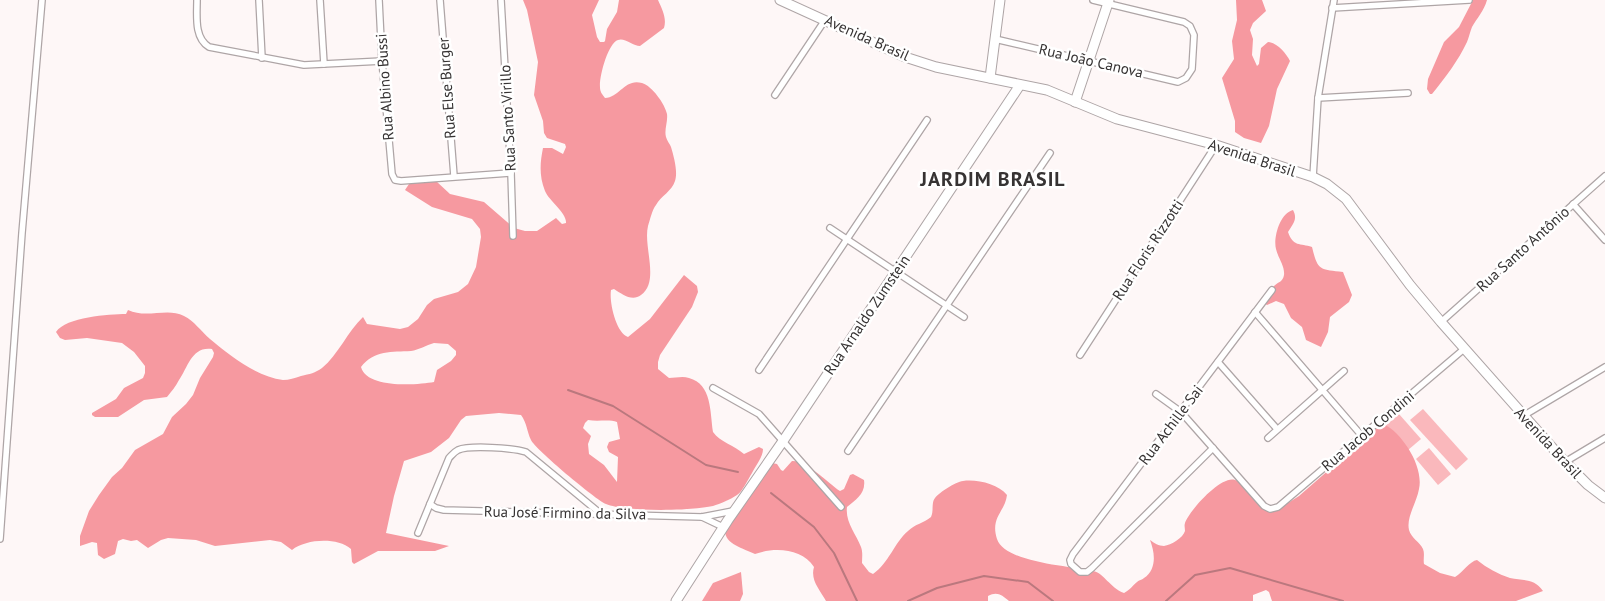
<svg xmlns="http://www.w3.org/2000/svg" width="1605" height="601" font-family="'PT Sans',sans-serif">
  <rect width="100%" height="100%" fill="#fef7f7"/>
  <!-- green -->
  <g fill="#fab8bc">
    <polygon points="1423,409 1468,459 1456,470 1410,420"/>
    <polygon points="1399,414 1421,439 1408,450 1386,425"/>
    <polygon points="1429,448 1451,474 1438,485 1416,459"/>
  </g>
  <!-- forest -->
  <g fill="#f699a0" fill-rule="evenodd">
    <path d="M523,0H599L592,15L597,37L600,42H604L605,41L607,29L617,12L619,0H658C662,9 667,18 664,28L640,46C633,46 624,37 618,40C608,43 599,77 600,87C600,92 602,94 605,98C620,97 625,78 642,83C652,86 665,104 667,114C668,122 664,130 666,137C667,141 670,144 671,147C674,157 678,172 675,181C672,191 661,196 656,205C652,210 650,220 648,226C643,247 660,281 641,295C632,302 622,294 614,289L611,290C609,302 616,333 628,337L650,319L684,275L697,286L698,292L692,307L660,355L658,362V369L669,378C675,378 683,376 689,378C712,384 710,412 713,432C720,442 734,445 744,454L759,447L763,449C763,457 756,465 752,473C748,479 743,491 737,495C731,499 720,504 713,506C691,511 625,512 606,504C596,500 535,449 531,440C527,432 527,423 521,415L499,413L466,416L461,420L449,438L431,452L404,461L394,496L386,533L449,546L435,551H378L354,564L352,562L351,549C337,537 306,539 292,550L281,542L270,540L215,546L196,540L168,538L161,540L148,548L137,540L131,541L123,539L118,541L115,554L104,559L98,555L97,543L92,542L80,546V536L89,511L99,495L112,477L122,468L135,450L163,434L172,417L186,404L193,395L200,378L213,357L214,353L212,349C192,346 188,367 179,380C176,386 171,392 167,397L144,400L118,417H95L92,415V413L116,399L124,388L143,378L145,373V366L134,352L122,343L87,338L65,340L60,338L56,332C66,317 109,314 126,314L128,310C147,319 167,307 184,316C194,321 201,331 210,339C229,355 257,377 283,380C289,380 295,378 301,376C310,374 315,373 322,368C338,355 348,331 363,317L367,324L400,329L408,327L418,319L427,305L434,299L458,292L468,284L476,267L481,237L480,229L472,219L432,207L405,190L409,184L436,181L450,194L484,202L514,228L525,231H537L556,218L562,224L566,223C567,213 549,201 545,191C539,176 540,163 543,148H552L563,154L566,147L565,144L547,138L544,133L543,121L534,95L538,62L527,10ZM434,343L448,344L456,351V355L451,361L437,370L434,382C417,385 367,389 361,367C374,350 392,352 411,351C419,350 426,345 434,343ZM588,420C598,422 609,419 617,422L620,439L609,442L607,447L609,452L618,457L617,482L604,465L589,454L588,444L591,436L583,428L585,423Z"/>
    <path d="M1236,0H1262L1266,11L1253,23L1250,30L1253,39L1252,55L1257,66L1259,64L1261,48L1268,42C1277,43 1286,53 1290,61L1277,89L1269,126L1261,143L1244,138L1235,132V121L1222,78L1234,59L1232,41L1237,20Z"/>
    <path d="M1473,0H1487C1484,11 1477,18 1472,27C1470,32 1469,37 1467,42C1458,61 1445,78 1432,94H1430L1427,89L1428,79L1444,42L1459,27Z"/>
    <path d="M1293,210C1298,219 1293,224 1288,232C1293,247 1300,243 1312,247C1318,271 1319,269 1343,272L1352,295L1349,302L1330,317L1328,332L1321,347L1306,340L1302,327L1291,318L1284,304L1276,301L1267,305L1264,303C1267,298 1270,291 1274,286C1278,282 1283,282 1284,275C1285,266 1278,258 1276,249C1273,238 1280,213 1293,210Z"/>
    <path d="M1384,424C1403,434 1424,467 1419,489C1417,502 1406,517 1409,530C1411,538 1420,542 1423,549C1425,554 1423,559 1424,564L1440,573L1455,577C1463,572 1470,561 1477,560C1487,568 1498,574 1510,578C1523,581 1534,578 1543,591L1516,601H1272L1269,592L1266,590L1253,595V601H1009C1002,595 997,591 988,596V601H826C820,590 810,580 814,567C802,548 774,547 755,554C743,548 723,544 725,528L772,463L777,464L781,470L783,471L792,461C806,460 828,483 840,491L844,489L850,475L853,474L864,480C866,493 856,500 847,507C845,522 856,534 861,547C863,552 862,558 862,563L869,572L873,574C889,563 894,543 908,531C915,524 924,523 931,517C934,511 931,503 935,498C940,492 955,482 963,481C977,479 998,484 1007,495C1005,512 990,517 997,539C1005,563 1071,566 1093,571C1104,573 1110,588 1124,593C1130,590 1132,586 1137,582C1141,579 1140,581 1144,578C1157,569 1155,553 1150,540C1154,543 1159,546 1164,546C1171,545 1183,538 1185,531C1185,528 1184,526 1185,523C1189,511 1221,475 1235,480C1248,483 1257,499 1265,509L1277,510L1299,496L1379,426Z"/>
    <polygon points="741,572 743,594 740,601 702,601 713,583"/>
  </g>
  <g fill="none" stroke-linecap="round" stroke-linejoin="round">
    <!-- stream -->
    <g stroke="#ba787e" stroke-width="2">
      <polyline points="568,390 613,406 706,465 738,472"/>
      <polyline points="771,493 814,527 834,553 857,601"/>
      <polyline points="908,601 937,588 984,576 1028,582 1053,601"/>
      <polyline points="1166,601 1195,575 1230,568 1343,601"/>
    </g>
    <defs>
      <g id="street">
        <path d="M197,0C197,16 194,38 209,47L304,65L382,61"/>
        <polyline points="259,0 262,58"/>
        <polyline points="320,0 324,64"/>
        <polyline points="379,0 382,61 392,174 395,180 401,181 511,173"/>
        <polyline points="440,0 454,176"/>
        <polyline points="501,0 511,173 513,236"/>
        <polyline points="1332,8 1469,0"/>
        <polyline points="995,39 1178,82 1186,78 1192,69 1194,35 1190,26 1184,22 1093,0"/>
        <polyline points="775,95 825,20"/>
        <polyline points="1318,98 1408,93"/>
        <polyline points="1313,177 1318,98 1334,0"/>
        <polyline points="1573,204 1605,240"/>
        <polyline points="830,228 964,317"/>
        <polyline points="1255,312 1362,436"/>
        <polyline points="1441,322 1605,176"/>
        <polyline points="1080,355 1216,145"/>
        <polyline points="1218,362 1277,429"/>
        <polyline points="759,370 927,120"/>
        <polyline points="713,388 759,414 841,507"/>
        <polyline points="1156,394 1181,412 1264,506 1270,509 1278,507 1464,349"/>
        <polyline points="1523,416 1605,367"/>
        <polyline points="1268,438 1344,371"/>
        <polyline points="1213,448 1092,568 1087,572 1080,572 1071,564 1070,560 1073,554 1272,290"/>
        <polyline points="848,451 1050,153"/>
        <polyline points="1565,462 1605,438"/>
        <polyline points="430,504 436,508 444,510 702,517 733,511"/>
        <polyline points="702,517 723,527"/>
        <path d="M418,533L449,458C452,455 454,452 458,450C470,445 514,448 526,452L601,514"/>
        <polyline points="0,539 22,233 42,0"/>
      </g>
      <g id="secondary">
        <polyline points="990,78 1000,0"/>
        <polyline points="1075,102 1109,0"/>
        <polyline points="676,601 728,520 783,441 1020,85"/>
      </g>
      <polyline id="primary" points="780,0 905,57 936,67 1047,90 1117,119 1216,145 1313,177 1327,184 1346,199 1410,285 1441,322 1565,462 1588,485 1605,498"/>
    </defs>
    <!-- street casing -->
    <use href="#street" stroke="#aea5a6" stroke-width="8"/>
    <!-- secondary casing -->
    <use href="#secondary" stroke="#aea5a6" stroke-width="11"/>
    <!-- primary casing -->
    <use href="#primary" stroke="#aea5a6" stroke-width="11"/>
    <!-- street -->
    <use href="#street" stroke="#fff" stroke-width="5.5"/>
    <!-- secondary -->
    <use href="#secondary" stroke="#fff" stroke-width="9"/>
    <!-- primary -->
    <use href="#primary" stroke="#fff" stroke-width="9"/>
  </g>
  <g text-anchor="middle" stroke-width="5" stroke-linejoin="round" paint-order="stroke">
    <!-- street labels -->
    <g font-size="15" fill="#363333" stroke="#fff">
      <text transform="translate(867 38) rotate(24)" y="5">Avenida Brasil</text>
      <text transform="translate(1091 61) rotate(13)" y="5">Rua João Canova</text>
      <text transform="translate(385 87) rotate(-94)" y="5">Rua Albino Bussi</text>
      <text transform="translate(447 88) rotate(-94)" y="5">Rua Else Burger</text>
      <text transform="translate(508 118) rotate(-93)" y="5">Rua Santo Virillo</text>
      <text transform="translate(1252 158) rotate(18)" y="5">Avenida Brasil</text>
      <text transform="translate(1523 249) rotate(-42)" y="5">Rua Santo Antônio</text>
      <text transform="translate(1148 250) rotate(-57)" y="5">Rua Floris Rizzotti</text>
      <text transform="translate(867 315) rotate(-56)" y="5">Rua Arnaldo Zumstein</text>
      <text transform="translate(1171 425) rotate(-53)" y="5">Rua Achille Sai</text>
      <text transform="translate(1368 431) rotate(-40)" y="5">Rua Jacob Condini</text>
      <text transform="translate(1548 443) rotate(47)" y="5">Avenida Brasil</text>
      <text transform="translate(565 513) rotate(1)" y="5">Rua José Firmino da Silva</text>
    </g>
    <!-- district labels -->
    <g font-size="20" font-weight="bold" letter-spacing="1" fill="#363333" stroke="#fff">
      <text x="993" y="186">JARDIM BRASIL</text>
    </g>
  </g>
</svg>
